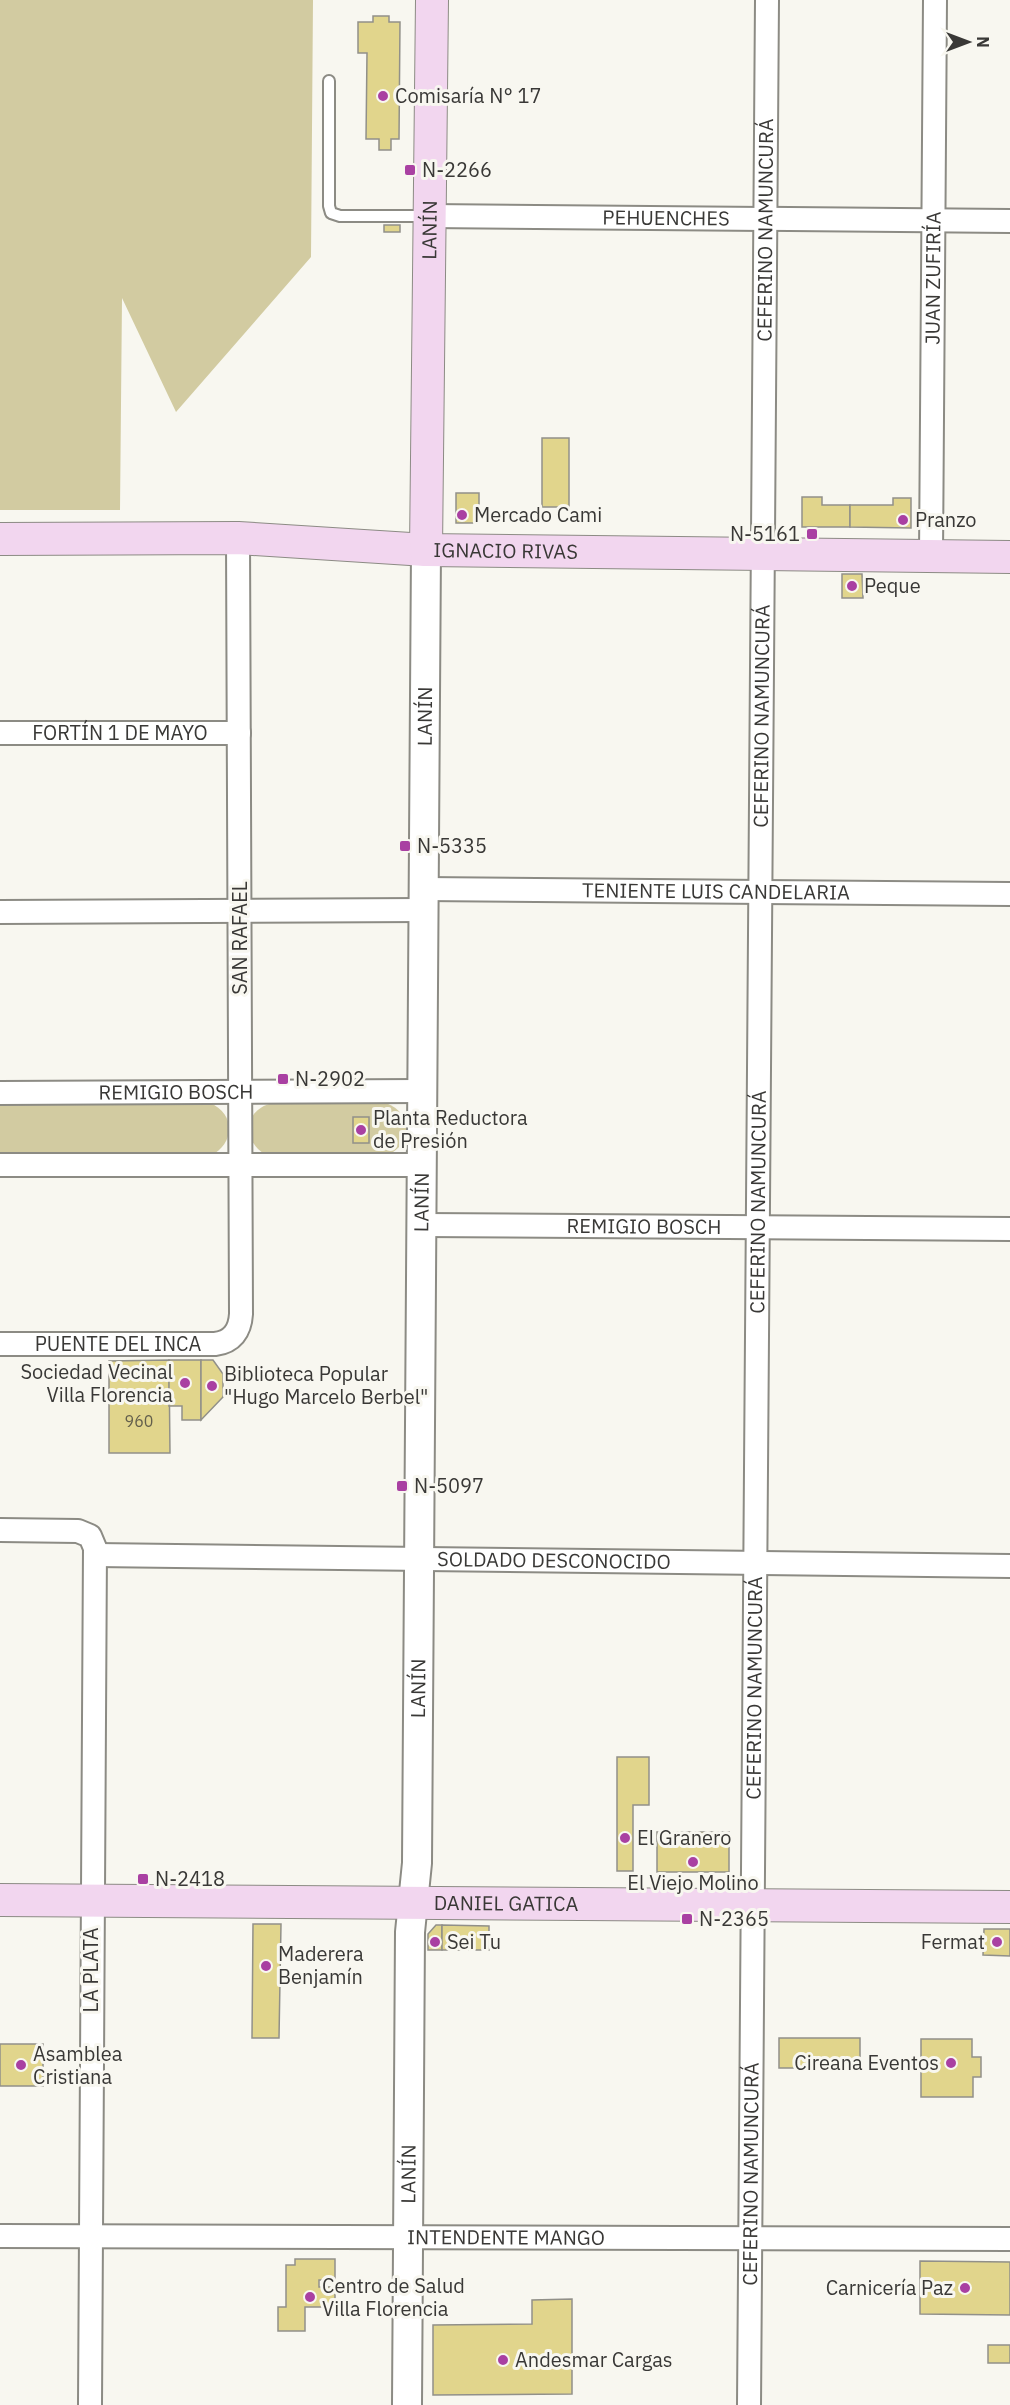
<svg xmlns="http://www.w3.org/2000/svg" width="1010" height="2405" font-family="'IBM Plex Sans',sans-serif">
  <rect width="100%" height="100%" fill="#f8f7f0"/>
  <!-- green -->
  <g fill="#d2cba1">
    <polygon points="0,0 313,0 311,257 176,412 122,298 120,510 0,510"/>
    <path d="M0,1102L210,1103C236,1114 235,1144 210,1156H0Z"/>
    <path d="M272,1103H386C413,1113 413,1143 388,1155L264,1154C241,1138 245,1110 272,1103Z"/>
  </g>
  <!-- building -->
  <g fill="#e1d58c" stroke="#919089" stroke-width="1.5">
    <polygon points="373,16 389,16 389,22 400,22 399,139 391,139 391,150 379,150 379,139 366,139 367,53 358,53 358,22 373,22"/>
    <rect x="384" y="225" width="16" height="7"/>
    <rect x="542" y="438" width="27" height="69"/>
    <rect x="456" y="493" width="23" height="30"/>
    <polygon points="802,497 822,497 822,505 850,505 850,527 802,527"/>
    <polygon points="893,498 911,498 911,528 850,527 850,505 893,505"/>
    <polygon points="842,574 862,574 863,598 842,598"/>
    <rect x="353" y="1117" width="16" height="26"/>
    <polygon points="169,1360 170,1453 109,1453 109,1361"/>
    <polygon points="169,1360 201,1360 201,1420 182,1420 182,1406 169,1406"/>
    <polygon points="201,1360 213,1360 223,1374 223,1397 201,1420"/>
    <polygon points="617,1757 649,1757 649,1805 633,1805 633,1871 617,1871"/>
    <rect x="657" y="1832" width="72" height="40"/>
    <polygon points="253,1924 281,1924 279,2038 252,2038"/>
    <polygon points="436,1925 442,1925 442,1950 428,1950 428,1934"/>
    <polygon points="442,1925 489,1926 489,1950 442,1950"/>
    <polygon points="984,1929 1010,1929 1010,1956 983,1955"/>
    <rect x="779" y="2038" width="81" height="30"/>
    <polygon points="921,2039 972,2039 972,2057 981,2057 981,2077 973,2077 973,2097 921,2097"/>
    <rect x="0" y="2044" width="43" height="42"/>
    <polygon points="295,2259 335,2259 335,2280 319,2280 319,2287 335,2287 335,2307 305,2307 305,2331 278,2331 278,2307 286,2307 286,2265 295,2265"/>
    <polygon points="920,2261 1010,2262 1010,2315 920,2314"/>
    <polygon points="572,2299 572,2394 433,2395 433,2325 532,2324 532,2300"/>
    <rect x="988" y="2345" width="22" height="18"/>
  </g>
  <g fill="none" stroke-linecap="round" stroke-linejoin="round">
    <defs>
      <polyline id="service" points="329,81 329,206 331,213 340,216 426,216"/>
      <g id="minor">
        <path id="s1" d="M430,216L1010,221"/>
        <path id="s2" d="M931,556L935,0"/>
        <path id="s3" d="M0,733H239"/>
        <path id="s4" d="M424,889L1010,894"/>
        <polyline points="0,912 424,910"/>
        <path id="s5" d="M0,1093L422,1091"/>
        <polyline points="0,1165 422,1165"/>
        <path id="s6" d="M422,1225L1010,1229"/>
        <path id="s7" d="M0,1344H215C232,1342 240,1331 241,1314L238,538"/>
        <polyline points="0,1530 78,1531 90,1536 95,1548 90,2405"/>
        <path id="s8" d="M96,1555L1010,1566"/>
        <path id="s9" d="M0,2236L1010,2239"/>
        <path id="s10" d="M749,2405L767,0"/>
      </g>
      <g id="tertiary">
        <path id="s11" d="M407,2405L410,1932L417,1863L426,550"/>
      </g>
      <g id="secondary">
        <path id="s12" d="M0,539L238,538L426,550L1010,557"/>
        <path id="s13" d="M426,550L432,0"/>
        <path id="s14" d="M0,1900L1010,1907"/>
      </g>
    </defs>
    <!-- service casing -->
    <use href="#service" stroke="#8c8b84" stroke-width="14"/>
    <!-- minor casing -->
    <use href="#minor" stroke="#8c8b84" stroke-width="26"/>
    <!-- tertiary casing -->
    <use href="#tertiary" stroke="#8c8b84" stroke-width="32"/>
    <!-- secondary casing -->
    <use href="#secondary" stroke="#8c8b84" stroke-width="34"/>
    <!-- service -->
    <use href="#service" stroke="#fff" stroke-width="10"/>
    <!-- minor -->
    <use href="#minor" stroke="#fff" stroke-width="22"/>
    <!-- tertiary -->
    <use href="#tertiary" stroke="#fff" stroke-width="28"/>
    <!-- secondary -->
    <use href="#secondary" stroke="#f2d6ef" stroke-width="32"/>
  </g>
  <!-- markers -->
  <g fill="#a940a2" stroke="#f8f7f0" stroke-width="2">
    <circle cx="383" cy="96" r="6"/>
    <rect x="404" y="164" width="12" height="12" rx="3"/>
    <circle cx="462" cy="515" r="6"/>
    <circle cx="903" cy="520" r="6"/>
    <rect x="806" y="528" width="12" height="12" rx="3"/>
    <circle cx="852" cy="586" r="6"/>
    <rect x="399" y="840" width="12" height="12" rx="3"/>
    <rect x="277" y="1073" width="12" height="12" rx="3"/>
    <circle cx="361" cy="1130" r="6"/>
    <circle cx="185" cy="1383" r="6"/>
    <circle cx="212" cy="1386" r="6"/>
    <rect x="396" y="1480" width="12" height="12" rx="3"/>
    <circle cx="625" cy="1838" r="6"/>
    <circle cx="693" cy="1862" r="6"/>
    <rect x="137" y="1873" width="12" height="12" rx="3"/>
    <rect x="681" y="1913" width="12" height="12" rx="3"/>
    <circle cx="435" cy="1942" r="6"/>
    <circle cx="997" cy="1942" r="6"/>
    <circle cx="266" cy="1966" r="6"/>
    <circle cx="951" cy="2063" r="6"/>
    <circle cx="21" cy="2065" r="6"/>
    <circle cx="965" cy="2288" r="6"/>
    <circle cx="310" cy="2297" r="6"/>
    <circle cx="503" cy="2360" r="6"/>
  </g>
  <g text-anchor="middle" stroke-width="6" stroke-linejoin="round" paint-order="stroke">
    <!-- number labels -->
    <g font-size="16" fill="#635f4c">
      <text x="139" y="1427">960</text>
    </g>
    <!-- poi labels -->
    <g font-size="20" fill="#393836" stroke="#f8f7f0" text-anchor="start">
      <text x="395" y="103">Comisaría N° 17</text>
      <text x="422" y="177">N-2266</text>
      <text x="474" y="522">Mercado Cami</text>
      <text x="915" y="527">Pranzo</text>
      <text x="800" y="541" text-anchor="end">N-5161</text>
      <text x="864" y="593">Peque</text>
      <text x="417" y="853">N-5335</text>
      <text x="295" y="1086">N-2902</text>
      <text x="373" y="1125">Planta Reductora<tspan x="373" dy="23">de Presión</tspan></text>
      <text x="173" y="1379" text-anchor="end">Sociedad Vecinal<tspan x="173" dy="23">Villa Florencia</tspan></text>
      <text x="224" y="1381">Biblioteca Popular<tspan x="224" dy="23">"Hugo Marcelo Berbel"</tspan></text>
      <text x="414" y="1493">N-5097</text>
      <text x="637" y="1845">El Granero</text>
      <text x="155" y="1886">N-2418</text>
      <text x="693" y="1890" text-anchor="middle">El Viejo Molino</text>
      <text x="699" y="1926">N-2365</text>
      <text x="447" y="1949">Sei Tu</text>
      <text x="985" y="1949" text-anchor="end">Fermat</text>
      <text x="278" y="1961">Maderera<tspan x="278" dy="23">Benjamín</tspan></text>
      <text x="33" y="2061">Asamblea<tspan x="33" dy="23">Cristiana</tspan></text>
      <text x="939" y="2070" text-anchor="end">Cireana Eventos</text>
      <text x="322" y="2293">Centro de Salud<tspan x="322" dy="23">Villa Florencia</tspan></text>
      <text x="953" y="2295" text-anchor="end">Carnicería Paz</text>
      <text x="515" y="2367">Andesmar Cargas</text>
    </g>
    <!-- street labels -->
    <g font-size="20" fill="#393836" stroke="#f8f7f0">
      <text dy="7" stroke="none"><textPath href="#s1" startOffset="236">PEHUENCHES</textPath></text>
      <text dy="7" stroke="none"><textPath href="#s13" startOffset="320">LANÍN</textPath></text>
      <text dy="7" stroke="none"><textPath href="#s10" startOffset="2175">CEFERINO NAMUNCURÁ</textPath></text>
      <text dy="7" stroke="none"><textPath href="#s2" startOffset="278">JUAN ZUFIRÍA</textPath></text>
      <text dy="7" stroke="none"><textPath href="#s12" startOffset="506">IGNACIO RIVAS</textPath></text>
      <text dy="7" stroke="none"><textPath href="#s11" startOffset="1689">LANÍN</textPath></text>
      <text dy="7" stroke="none"><textPath href="#s10" startOffset="1689">CEFERINO NAMUNCURÁ</textPath></text>
      <text dy="7" stroke="none"><textPath href="#s3" startOffset="120">FORTÍN 1 DE MAYO</textPath></text>
      <text dy="7" stroke="none"><textPath href="#s4" startOffset="292">TENIENTE LUIS CANDELARIA</textPath></text>
      <text transform="translate(240 938) rotate(-90)" y="7">SAN RAFAEL</text>
      <text dy="7" stroke="none"><textPath href="#s5" startOffset="176">REMIGIO BOSCH</textPath></text>
      <text dy="7" stroke="none"><textPath href="#s10" startOffset="1203">CEFERINO NAMUNCURÁ</textPath></text>
      <text dy="7" stroke="none"><textPath href="#s11" startOffset="1203">LANÍN</textPath></text>
      <text dy="7" stroke="none"><textPath href="#s6" startOffset="222">REMIGIO BOSCH</textPath></text>
      <text dy="7" stroke="none"><textPath href="#s7" startOffset="118">PUENTE DEL INCA</textPath></text>
      <text dy="7" stroke="none"><textPath href="#s8" startOffset="458">SOLDADO DESCONOCIDO</textPath></text>
      <text dy="7" stroke="none"><textPath href="#s10" startOffset="717">CEFERINO NAMUNCURÁ</textPath></text>
      <text dy="7" stroke="none"><textPath href="#s11" startOffset="717">LANÍN</textPath></text>
      <text dy="7" stroke="none"><textPath href="#s14" startOffset="506">DANIEL GATICA</textPath></text>
      <text transform="translate(91 1970) rotate(-90)" y="7">LA PLATA</text>
      <text dy="7" stroke="none"><textPath href="#s11" startOffset="231">LANÍN</textPath></text>
      <text dy="7" stroke="none"><textPath href="#s10" startOffset="231">CEFERINO NAMUNCURÁ</textPath></text>
      <text dy="7" stroke="none"><textPath href="#s9" startOffset="506">INTENDENTE MANGO</textPath></text>
    </g>
  </g>
  <!-- north arrow -->
  <g transform="translate(968 42) rotate(90)" stroke="#f8f7f0" stroke-width="4.5" paint-order="stroke">
  <path d="M0-4.5L10 22L0 15L-10 22Z" fill="#393836"/>
  <text y="-9" font-size="16" font-weight="bold" text-anchor="middle" fill="#393836">N</text>
  </g>
</svg>
